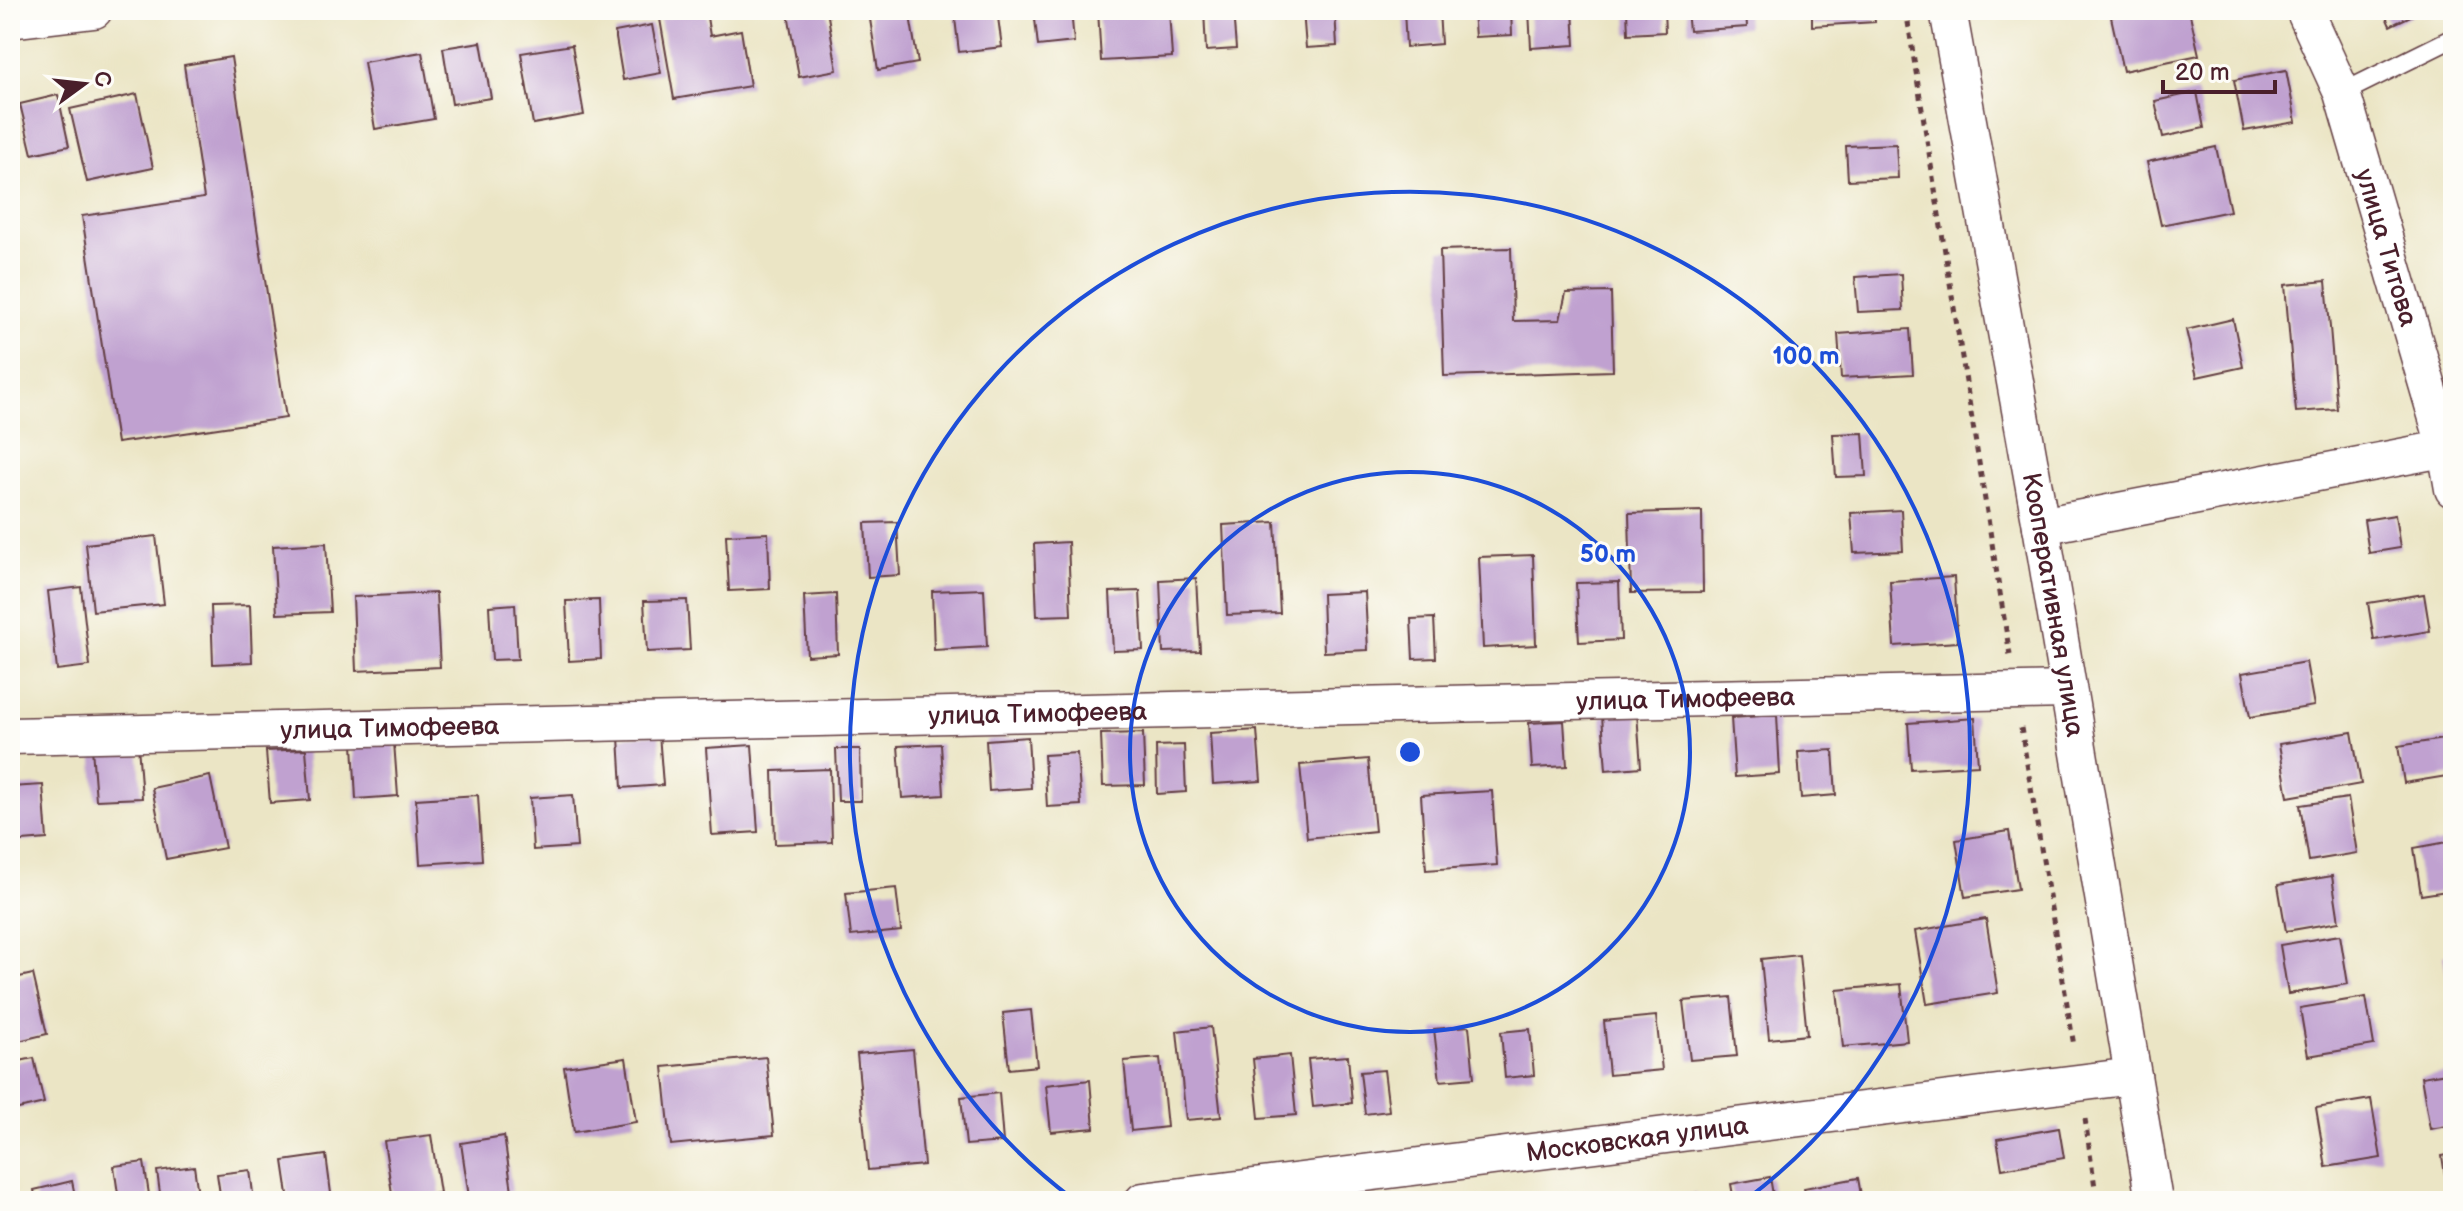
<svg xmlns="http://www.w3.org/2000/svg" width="2463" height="1211" font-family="'Balsamiq Sans',sans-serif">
  <rect width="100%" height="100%" fill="#fdfcf7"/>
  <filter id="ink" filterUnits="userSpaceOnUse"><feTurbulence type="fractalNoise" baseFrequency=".0125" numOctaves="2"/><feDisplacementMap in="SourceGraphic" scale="16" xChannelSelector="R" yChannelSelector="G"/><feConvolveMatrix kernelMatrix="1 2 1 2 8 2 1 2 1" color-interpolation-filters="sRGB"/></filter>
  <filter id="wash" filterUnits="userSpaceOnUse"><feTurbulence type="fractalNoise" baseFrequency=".006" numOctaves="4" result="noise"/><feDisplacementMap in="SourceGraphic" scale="32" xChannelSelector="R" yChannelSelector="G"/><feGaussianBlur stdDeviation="1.8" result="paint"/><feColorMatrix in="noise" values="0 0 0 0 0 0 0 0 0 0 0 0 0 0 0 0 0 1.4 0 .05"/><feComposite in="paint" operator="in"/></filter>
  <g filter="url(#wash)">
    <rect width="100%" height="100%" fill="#ebe5c5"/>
    <g id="blocks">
      <!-- building -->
      <g fill="#c0a1d0">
        <polygon points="808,10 827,10 837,70 799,77 788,13"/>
        <polygon points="883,10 909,10 918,63 878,70 869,13"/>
        <polygon points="954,10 997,10 1002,47 959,52"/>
        <polygon points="1034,10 1071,10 1074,42 1038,46"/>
        <polygon points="1098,10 1169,10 1172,57 1101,61"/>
        <polygon points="1204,10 1233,10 1236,49 1206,51"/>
        <polygon points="1303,10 1335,10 1337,46 1306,48"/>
        <polygon points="1404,10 1439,10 1441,44 1406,47"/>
        <polygon points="1473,10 1511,10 1512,35 1475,37"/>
        <polygon points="1529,10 1573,10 1575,45 1531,48"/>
        <polygon points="1627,10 1664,10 1665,32 1628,34"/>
        <polygon points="1687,10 1746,10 1747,27 1689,31"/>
        <polygon points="1812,10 1874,10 1875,22 1812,26"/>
        <polygon points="2141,10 2189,10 2199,55 2123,71 2111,17"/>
        <polygon points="2383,10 2423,10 2390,26"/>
        <polygon points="706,11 710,36 741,30 750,86 674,99 660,19"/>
        <polygon points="652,25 661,73 623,80 615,32"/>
        <polygon points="481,42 491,98 452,104 443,48"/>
        <polygon points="572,45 584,115 533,124 521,53"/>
        <polygon points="422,52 434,119 375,129 364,62"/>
        <polygon points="231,57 286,418 117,443 82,216 204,198 184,65"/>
        <polygon points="2286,70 2296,122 2244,131 2234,80"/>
        <polygon points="2197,92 2204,128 2163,137 2155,101"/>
        <polygon points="137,94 153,168 87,182 70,109"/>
        <polygon points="58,95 69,146 32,154 20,104"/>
        <polygon points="1896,144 1898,178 1848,180 1846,146"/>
        <polygon points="2216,147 2230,211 2161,225 2147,162"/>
        <polygon points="1511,248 1513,321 1560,320 1566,293 1611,292 1613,371 1444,376 1440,250"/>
        <polygon points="1901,274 1903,310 1858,312 1855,277"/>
        <polygon points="2326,281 2337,409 2296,412 2285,285"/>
        <polygon points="2233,319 2243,367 2197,377 2186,330"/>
        <polygon points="1910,329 1913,374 1841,378 1838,334"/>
        <polygon points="1863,433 1866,476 1836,477 1833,434"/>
        <polygon points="1901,510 1903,551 1854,553 1851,513"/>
        <polygon points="1702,511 1703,592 1631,593 1629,513"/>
        <polygon points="2395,515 2400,548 2369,553 2364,520"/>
        <polygon points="897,522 900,575 868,577 865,523"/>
        <polygon points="1275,522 1280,613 1227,615 1223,525"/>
        <polygon points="768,533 770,589 729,591 726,535"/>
        <polygon points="156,536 164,604 93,611 86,544"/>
        <polygon points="1068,542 1071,615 1037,616 1034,544"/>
        <polygon points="326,543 330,612 277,614 273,546"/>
        <polygon points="1533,555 1536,645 1483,648 1479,557"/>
        <polygon points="1954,577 1958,642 1894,646 1890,581"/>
        <polygon points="1196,578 1200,651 1163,652 1160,580"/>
        <polygon points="1619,582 1621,640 1579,642 1576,583"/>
        <polygon points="81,587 90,666 57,670 48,591"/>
        <polygon points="984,589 987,647 934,650 932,591"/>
        <polygon points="1140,591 1143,650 1113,651 1110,592"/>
        <polygon points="1365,592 1368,650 1324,652 1322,594"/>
        <polygon points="436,593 440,667 356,671 353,597"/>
        <polygon points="836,594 838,654 807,656 804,596"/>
        <polygon points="2424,594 2430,631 2374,640 2368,603"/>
        <polygon points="599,600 601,659 569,661 566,601"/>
        <polygon points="687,600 690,650 647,652 644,601"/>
        <polygon points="515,604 518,659 492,660 489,606"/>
        <polygon points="250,605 252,662 213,664 211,606"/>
        <polygon points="1434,618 1436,658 1413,659 1411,619"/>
        <polygon points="2306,662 2314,706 2250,717 2242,673"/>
        <polygon points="1637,713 1641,767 1606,770 1602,716"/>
        <polygon points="1777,715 1780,774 1735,777 1731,718"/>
        <polygon points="1975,718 1978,765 1911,769 1908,723"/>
        <polygon points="1564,721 1567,766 1532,768 1529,723"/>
        <polygon points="1257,730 1261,781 1213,784 1210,733"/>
        <polygon points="2352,732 2361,784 2288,797 2279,744"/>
        <polygon points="1143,733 1145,785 1103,786 1101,734"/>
        <polygon points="659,734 663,785 622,788 619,737"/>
        <polygon points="1028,737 1031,788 989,791 986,740"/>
        <polygon points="2450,738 2453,775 2404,783 2398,746"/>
        <polygon points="394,742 398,796 356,799 353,744"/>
        <polygon points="941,744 944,795 902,798 898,746"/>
        <polygon points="138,745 142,798 96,800 92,748"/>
        <polygon points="752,745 758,832 712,835 706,748"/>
        <polygon points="1184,745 1186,792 1157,794 1156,746"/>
        <polygon points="306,749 310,800 270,803 266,751"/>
        <polygon points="836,749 860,749 861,801 838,801"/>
        <polygon points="1833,750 1836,795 1801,798 1798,752"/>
        <polygon points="1077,753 1081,805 1047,807 1044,755"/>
        <polygon points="1368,759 1375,831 1307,838 1300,765"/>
        <polygon points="830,769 832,842 775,844 773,771"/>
        <polygon points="210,776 225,848 166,859 152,788"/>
        <polygon points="43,785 47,839 10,842 10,787"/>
        <polygon points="1492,791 1497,865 1426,870 1421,795"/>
        <polygon points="478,795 482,860 420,864 416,799"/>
        <polygon points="573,795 577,847 533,850 530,798"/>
        <polygon points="2348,798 2357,853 2309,861 2300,805"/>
        <polygon points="2009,831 2018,889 1965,897 1956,840"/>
        <polygon points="2453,841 2453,890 2421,895 2414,848"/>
        <polygon points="2332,876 2339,922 2286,931 2278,885"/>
        <polygon points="896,888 901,931 851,936 846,893"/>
        <polygon points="1986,919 1998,993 1927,1004 1915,931"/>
        <polygon points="2340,935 2348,984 2288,994 2280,945"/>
        <polygon points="2453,953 2453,1002 2451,1002 2443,955"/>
        <polygon points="1799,955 1807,1035 1769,1039 1761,959"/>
        <polygon points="33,974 47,1034 10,1043 10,979"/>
        <polygon points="1901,984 1907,1041 1843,1047 1837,990"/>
        <polygon points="1731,997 1737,1056 1690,1060 1683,1001"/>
        <polygon points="2366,997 2374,1045 2308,1056 2300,1008"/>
        <polygon points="1031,1010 1037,1066 1009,1069 1003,1013"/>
        <polygon points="1656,1016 1662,1070 1609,1075 1604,1021"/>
        <polygon points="1469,1026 1474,1078 1440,1081 1434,1029"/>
        <polygon points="1211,1027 1221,1117 1186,1120 1177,1031"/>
        <polygon points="1530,1029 1534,1075 1505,1078 1501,1032"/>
        <polygon points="913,1049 924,1165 868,1170 857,1054"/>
        <polygon points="1290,1055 1296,1115 1259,1118 1253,1059"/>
        <polygon points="1348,1056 1352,1103 1313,1107 1308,1059"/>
        <polygon points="766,1057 774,1135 671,1145 663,1067"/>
        <polygon points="34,1058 44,1103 10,1111 10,1063"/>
        <polygon points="626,1058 636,1122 574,1132 564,1067"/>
        <polygon points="1160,1058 1167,1127 1131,1131 1124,1061"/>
        <polygon points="1384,1070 1389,1111 1365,1114 1360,1072"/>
        <polygon points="2447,1073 2453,1106 2453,1125 2430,1129 2421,1077"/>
        <polygon points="1090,1080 1094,1128 1051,1132 1046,1085"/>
        <polygon points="999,1093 1003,1142 966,1145 961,1097"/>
        <polygon points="2371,1099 2381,1158 2326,1167 2316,1108"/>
        <polygon points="2059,1128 2064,1158 2002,1169 1997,1139"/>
        <polygon points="431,1135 440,1193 393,1200 384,1141"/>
        <polygon points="504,1136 512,1191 469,1197 461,1143"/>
        <polygon points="2453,1154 2453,1200 2449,1200 2442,1156"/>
        <polygon points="326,1155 332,1201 289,1201 283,1161"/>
        <polygon points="144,1162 150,1201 119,1201 114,1166"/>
        <polygon points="194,1166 199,1201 161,1201 157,1171"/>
        <polygon points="250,1170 254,1201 221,1201 217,1174"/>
        <polygon points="1770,1177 1774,1201 1734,1201 1731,1184"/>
        <polygon points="1858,1178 1862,1201 1806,1201 1804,1188"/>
        <polygon points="72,1181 76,1201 36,1201 34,1190"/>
        <polygon points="1696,1193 1697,1201 1665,1201 1665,1198"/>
      </g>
    </g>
  </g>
  <g filter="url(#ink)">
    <use href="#blocks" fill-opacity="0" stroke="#623d42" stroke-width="2"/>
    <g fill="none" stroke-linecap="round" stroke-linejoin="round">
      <defs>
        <polyline id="lane" points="2342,93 2453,38"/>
        <g id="street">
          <path id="s1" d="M1948,10L2041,526L2154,1201"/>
          <path id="s2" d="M2304,10L2342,93L2446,449L2453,489"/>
          <polyline points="10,20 94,10"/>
          <polyline points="2041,526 2453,447"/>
          <path id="s3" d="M10,736L2067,690"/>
          <path id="s4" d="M1143,1201L2133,1076"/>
        </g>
      </defs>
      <!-- lane casing -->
      <use href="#lane" stroke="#623d42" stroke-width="21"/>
      <!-- street casing -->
      <use href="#street" stroke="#623d42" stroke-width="39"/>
      <!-- path -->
      <g stroke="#623d42" stroke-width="5" stroke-dasharray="6 6" stroke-linecap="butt">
        <polyline points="1906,10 2010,655"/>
        <polyline points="2021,728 2074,1046"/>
        <polyline points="2085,1119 2097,1201"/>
      </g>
      <!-- lane -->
      <use href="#lane" stroke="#fff" stroke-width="18"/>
      <!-- street -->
      <use href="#street" stroke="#fff" stroke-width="36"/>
    </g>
  </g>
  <!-- distance rings -->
  <g fill="none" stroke="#1d4ed8" stroke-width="4">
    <circle cx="1410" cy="752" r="280"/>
    <path d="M1073 1199A560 560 0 1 1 1747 1199"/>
  </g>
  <g text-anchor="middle" stroke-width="6" stroke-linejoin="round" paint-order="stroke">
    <!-- street labels -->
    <g font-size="26" fill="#4a1f2b" stroke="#fdfcf7">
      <text dy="9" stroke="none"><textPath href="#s2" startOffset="252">улица Титова</textPath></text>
      <text dy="9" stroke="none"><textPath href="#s1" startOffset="604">Кооперативная улица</textPath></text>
      <text dy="9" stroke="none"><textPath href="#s3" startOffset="1676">улица Тимофеева</textPath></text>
      <text dy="9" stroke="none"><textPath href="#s3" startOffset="1028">улица Тимофеева</textPath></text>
      <text dy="9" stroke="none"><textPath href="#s3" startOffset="380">улица Тимофеева</textPath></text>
      <text dy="9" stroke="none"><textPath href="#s4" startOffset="498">Московская улица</textPath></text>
    </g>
  </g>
  <circle cx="1410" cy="752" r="12" fill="#1d4ed8" stroke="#fdfcf7" stroke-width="4"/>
  <g font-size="24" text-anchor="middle" font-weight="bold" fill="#1d4ed8" stroke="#fdfcf7" stroke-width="6" stroke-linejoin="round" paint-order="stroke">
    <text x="1806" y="364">100 m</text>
    <text x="1608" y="562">50 m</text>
  </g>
  <!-- margin -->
  <rect width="2463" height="1211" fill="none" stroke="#fdfcf7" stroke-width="40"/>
  <!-- north arrow -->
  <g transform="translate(84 84) rotate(75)" stroke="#fdfcf7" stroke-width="6" paint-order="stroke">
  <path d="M0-6L14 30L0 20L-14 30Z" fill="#4a1f2b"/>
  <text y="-12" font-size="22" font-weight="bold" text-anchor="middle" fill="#4a1f2b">С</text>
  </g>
  <!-- scale -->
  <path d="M2163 80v12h112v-12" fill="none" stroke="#4a1f2b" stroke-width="4"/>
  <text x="2175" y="80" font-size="24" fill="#4a1f2b" stroke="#fdfcf7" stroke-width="6" paint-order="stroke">20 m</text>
</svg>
